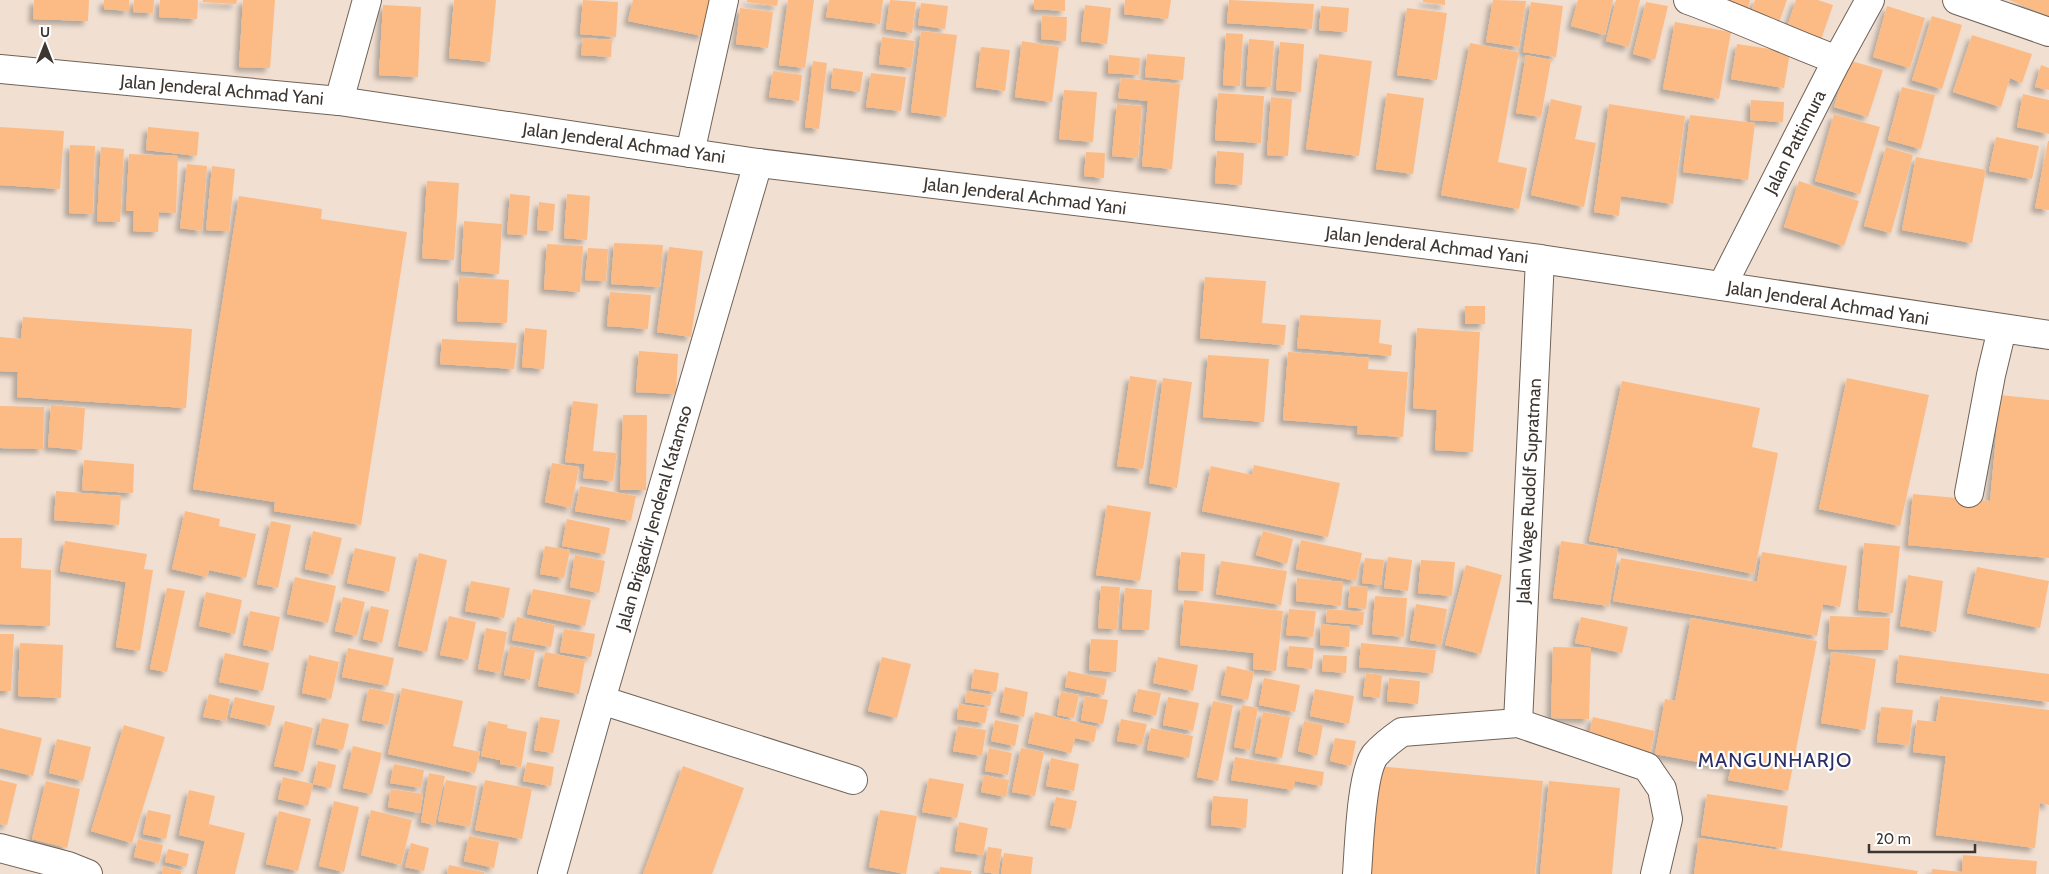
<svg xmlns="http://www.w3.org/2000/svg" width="2049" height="874" font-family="Cabin,sans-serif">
  <defs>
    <filter id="shadow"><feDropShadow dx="-4.5" dy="4.5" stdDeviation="2.5" flood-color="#0004"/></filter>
  </defs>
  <rect width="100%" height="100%" fill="#f1e0d2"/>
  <!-- building -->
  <g fill="#fcbb85" filter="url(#shadow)">
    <polygon points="34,0 89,0 88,21 33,19"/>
    <polygon points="104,0 129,0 129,11 104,9"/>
    <polygon points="134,0 154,0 153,13 133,12"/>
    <polygon points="160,0 198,0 197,19 159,17"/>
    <polygon points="203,0 237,0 236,4 203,2"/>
    <polygon points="243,0 275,0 270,68 239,67"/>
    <polygon points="454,0 496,0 490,62 449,58"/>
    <polygon points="583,0 618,2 616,37 580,34"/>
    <polygon points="633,0 710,0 703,36 628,21"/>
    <polygon points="747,0 778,0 777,6 747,2"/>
    <polygon points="788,0 814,0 805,68 779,65"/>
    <polygon points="829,0 883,0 880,24 826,17"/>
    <polygon points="890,0 916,2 912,33 886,29"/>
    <polygon points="1034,0 1065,0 1065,11 1034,9"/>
    <polygon points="1125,0 1171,0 1168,19 1124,14"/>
    <polygon points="1229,0 1314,4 1312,29 1227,23"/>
    <polygon points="1423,0 1445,0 1445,5 1423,2"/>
    <polygon points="1493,0 1526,1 1519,47 1486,42"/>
    <polygon points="1578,0 1613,0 1605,35 1571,26"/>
    <polygon points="1616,0 1640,0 1629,47 1606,41"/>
    <polygon points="1724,0 1750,0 1748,8"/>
    <polygon points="1755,0 1787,0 1778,25 1750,15"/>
    <polygon points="1796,0 1818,0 1833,5 1819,45 1785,33"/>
    <polygon points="2009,0 2049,0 2049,16"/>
    <polygon points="1531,2 1563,6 1556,57 1523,52"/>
    <polygon points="1646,2 1668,6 1655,60 1633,54"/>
    <polygon points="921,3 948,6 945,29 918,25"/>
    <polygon points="383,5 421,7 418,77 379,75"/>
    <polygon points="1085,5 1111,8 1107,44 1081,41"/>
    <polygon points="1321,6 1349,8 1347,32 1319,30"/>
    <polygon points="1887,6 1925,18 1910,68 1873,57"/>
    <polygon points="740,8 773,12 768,48 736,44"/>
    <polygon points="1407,8 1447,13 1437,80 1397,75"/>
    <polygon points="1042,16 1067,17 1066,41 1041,39"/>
    <polygon points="1932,16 1962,25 1942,89 1912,80"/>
    <polygon points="1675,22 1731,32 1719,99 1663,89"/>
    <polygon points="921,31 957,35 946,117 911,112"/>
    <polygon points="1226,33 1243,34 1240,86 1223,85"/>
    <polygon points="1972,35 2032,54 2022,83 2010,78 2001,107 1953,92"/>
    <polygon points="882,37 915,41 911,68 879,64"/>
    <polygon points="583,38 612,40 611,57 581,55"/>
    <polygon points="1249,39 1274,41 1271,87 1246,86"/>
    <polygon points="1022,41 1059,47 1052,102 1015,97"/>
    <polygon points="1280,42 1304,44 1301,92 1276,90"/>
    <polygon points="1470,43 1519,52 1498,162 1527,168 1519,209 1441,195"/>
    <polygon points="1737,44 1790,52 1784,88 1731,79"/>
    <polygon points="981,47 1010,50 1005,91 976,87"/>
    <polygon points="1147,54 1185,57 1183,80 1145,77"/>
    <polygon points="1319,54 1372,61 1359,156 1306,149"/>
    <polygon points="1109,55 1140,58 1139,75 1108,73"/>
    <polygon points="1526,55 1551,60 1541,117 1516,113"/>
    <polygon points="1848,60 1883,70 1868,117 1834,107"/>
    <polygon points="813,61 827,63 819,129 805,127"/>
    <polygon points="2041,65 2049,68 2049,90 2035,87"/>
    <polygon points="833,68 863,72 860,92 831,88"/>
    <polygon points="773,71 802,75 799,101 769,97"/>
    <polygon points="871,73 906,77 901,111 866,107"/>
    <polygon points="1121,78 1180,84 1172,169 1142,166 1148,101 1118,98"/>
    <polygon points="1902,87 1935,95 1921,149 1888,140"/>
    <polygon points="1064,90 1097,92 1093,142 1059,139"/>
    <polygon points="1218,93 1264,96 1261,143 1215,140"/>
    <polygon points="1387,93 1424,98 1413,174 1376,169"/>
    <polygon points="2023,94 2049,100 2049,134 2017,127"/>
    <polygon points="1271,97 1292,99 1288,156 1267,155"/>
    <polygon points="1551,99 1582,106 1575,139 1596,143 1584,207 1531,195"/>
    <polygon points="1751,100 1784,102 1783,122 1750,120"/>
    <polygon points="1117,104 1142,106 1138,158 1112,156"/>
    <polygon points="1609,104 1685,116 1673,204 1621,196 1619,216 1594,212"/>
    <polygon points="1834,114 1880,127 1860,194 1815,181"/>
    <polygon points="1690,115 1755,123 1748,180 1683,172"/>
    <polygon points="0,127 64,131 60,189 0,185"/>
    <polygon points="148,127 199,132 197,156 146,150"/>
    <polygon points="1996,137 2039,146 2032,179 1989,171"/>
    <polygon points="2048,141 2049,141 2049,210 2035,208"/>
    <polygon points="70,145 95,146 93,214 69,213"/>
    <polygon points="101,147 124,149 120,222 97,221"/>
    <polygon points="1886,147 1913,155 1891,233 1864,226"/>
    <polygon points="1217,151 1244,153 1242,185 1215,183"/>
    <polygon points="1086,152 1105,153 1104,178 1084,176"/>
    <polygon points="129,154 178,156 176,213 159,212 158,232 133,231 134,211 126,211"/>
    <polygon points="1916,157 1986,170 1972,243 1902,230"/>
    <polygon points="187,164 207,166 202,231 180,228"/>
    <polygon points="212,166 235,169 229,231 206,230"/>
    <polygon points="427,181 459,183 454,260 422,258"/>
    <polygon points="1799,181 1859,201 1844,246 1784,227"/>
    <polygon points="510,194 530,196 527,235 507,234"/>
    <polygon points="567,194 590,196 587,240 564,238"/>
    <polygon points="239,196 322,209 321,219 407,232 361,525 274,511 275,502 193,489"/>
    <polygon points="539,202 555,204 553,231 537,230"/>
    <polygon points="464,221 502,224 499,274 461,271"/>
    <polygon points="614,243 663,245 660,287 611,284"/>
    <polygon points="547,244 583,246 580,292 544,289"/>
    <polygon points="669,247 703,251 691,337 657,332"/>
    <polygon points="588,248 608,249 606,281 585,280"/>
    <polygon points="459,277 509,280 507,323 457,321"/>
    <polygon points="1205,277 1266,281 1262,323 1286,325 1284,345 1200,338"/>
    <polygon points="610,292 651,295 648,329 607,326"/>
    <rect x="1465" y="306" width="20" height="18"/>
    <polygon points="1300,315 1381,320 1379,343 1392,345 1391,356 1297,348"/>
    <polygon points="23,317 192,329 186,408 17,397 18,372 0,371 0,337 21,339"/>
    <polygon points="525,328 547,330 544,369 522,367"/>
    <polygon points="1417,328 1480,332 1473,452 1435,450 1437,410 1413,408"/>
    <polygon points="442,339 517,343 514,369 440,364"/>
    <polygon points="639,351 678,354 676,394 636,392"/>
    <polygon points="1288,352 1369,358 1368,369 1408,372 1403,437 1357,434 1358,426 1283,420"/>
    <polygon points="1208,355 1269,359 1264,422 1203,417"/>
    <polygon points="1130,376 1157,380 1143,469 1117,466"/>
    <polygon points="1163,378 1192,382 1177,488 1149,483"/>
    <polygon points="1847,378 1929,395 1900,526 1819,509"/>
    <polygon points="1622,381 1760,408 1752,447 1778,453 1754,574 1589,541"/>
    <polygon points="2000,395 2049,400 2049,558 1908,545 1913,494 1990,501"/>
    <polygon points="573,401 598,404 593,451 617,453 613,481 583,478 585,464 565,462"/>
    <polygon points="51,405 85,408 82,450 48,447"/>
    <polygon points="0,406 44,407 43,449 0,448"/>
    <polygon points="623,415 647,415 646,490 620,490"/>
    <polygon points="84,460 134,464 133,493 82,490"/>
    <polygon points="552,463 579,467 571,508 545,502"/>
    <polygon points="1254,465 1340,483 1328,537 1202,511 1211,466 1252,475"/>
    <polygon points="580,486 636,496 631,521 575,511"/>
    <polygon points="56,491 121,496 119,525 54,520"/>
    <polygon points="1107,505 1151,512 1140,581 1096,575"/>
    <polygon points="185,511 220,519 219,526 256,534 246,578 209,570 207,577 172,569"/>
    <polygon points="567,519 610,528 605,554 562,546"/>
    <polygon points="271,521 291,525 278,588 257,584"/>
    <polygon points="313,531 342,538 333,575 305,569"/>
    <polygon points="1263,531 1293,539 1287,564 1256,555"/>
    <polygon points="0,538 22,538 21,568 51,570 50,626 0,624"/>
    <polygon points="1301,540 1362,553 1356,581 1296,569"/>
    <polygon points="65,541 147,554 144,569 153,570 140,651 116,647 126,582 60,571"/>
    <polygon points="1561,541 1618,549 1609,606 1553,598"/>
    <polygon points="1864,543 1900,546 1893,613 1858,610"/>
    <polygon points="545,546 570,550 564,578 540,574"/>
    <polygon points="355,548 396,557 389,592 347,583"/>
    <polygon points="1181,552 1205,554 1203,591 1178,590"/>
    <polygon points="1762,552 1847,566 1840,607 1823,604 1817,636 1613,601 1621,558 1757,582"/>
    <polygon points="419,553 447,560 427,652 398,646"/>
    <polygon points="575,555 605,561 599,593 570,587"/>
    <polygon points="1388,557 1412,560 1408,591 1384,588"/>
    <polygon points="1365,558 1384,560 1381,585 1362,583"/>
    <polygon points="1421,560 1455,562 1452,596 1418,593"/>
    <polygon points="1221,561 1287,571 1281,605 1216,594"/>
    <polygon points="1466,565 1502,575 1481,654 1445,645"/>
    <polygon points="1977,567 2049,581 2040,628 1967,613"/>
    <polygon points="1908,575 1943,581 1936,632 1900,626"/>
    <polygon points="295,577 336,586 328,623 287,614"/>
    <polygon points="1297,578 1343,582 1341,606 1296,601"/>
    <polygon points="471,581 510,588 504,618 465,611"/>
    <polygon points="1101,586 1120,587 1117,629 1098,628"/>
    <polygon points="1350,586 1368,587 1366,609 1348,607"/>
    <polygon points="167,588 185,591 167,672 150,669"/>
    <polygon points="1125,588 1152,590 1149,630 1122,629"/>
    <polygon points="533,589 591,600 585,626 527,614"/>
    <polygon points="206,592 242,600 235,634 199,626"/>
    <polygon points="1375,596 1407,598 1404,637 1372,634"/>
    <polygon points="343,597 365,602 357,636 335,631"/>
    <polygon points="1184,600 1283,611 1276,671 1253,669 1254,653 1180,645"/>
    <polygon points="1416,604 1447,609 1441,645 1410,640"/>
    <polygon points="371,606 389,610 382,643 363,639"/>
    <polygon points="1289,609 1316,611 1313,637 1286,635"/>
    <polygon points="1327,609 1364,612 1363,625 1326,622"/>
    <polygon points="250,611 280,617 273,651 243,645"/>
    <polygon points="449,616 476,622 468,660 440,655"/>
    <polygon points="1830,616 1890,618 1888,650 1828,649"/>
    <polygon points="517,617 555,625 551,647 512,640"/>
    <polygon points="1581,617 1628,627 1622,653 1575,643"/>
    <polygon points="1691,618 1817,641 1788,791 1728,780 1731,768 1655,754 1665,699 1675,701"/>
    <polygon points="1321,624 1350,627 1349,647 1320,645"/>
    <polygon points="486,628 507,632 500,673 478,669"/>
    <polygon points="564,629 595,634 591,657 560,652"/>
    <polygon points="0,634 14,634 11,691 0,691"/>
    <polygon points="1091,639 1118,640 1116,672 1089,670"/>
    <polygon points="20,643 63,645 61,698 18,696"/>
    <polygon points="1361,643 1436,650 1433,673 1359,667"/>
    <polygon points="510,646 535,650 530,680 504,675"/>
    <polygon points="1289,646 1314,648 1312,669 1287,666"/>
    <polygon points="1553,647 1591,648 1589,719 1551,718"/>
    <polygon points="348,648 394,658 388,686 342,677"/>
    <polygon points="545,652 585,660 579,694 538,686"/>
    <polygon points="1832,652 1876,659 1865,730 1821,723"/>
    <polygon points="225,653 269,663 263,691 219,682"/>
    <polygon points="309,655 339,662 331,699 302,693"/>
    <polygon points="1323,655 1347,656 1346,673 1322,671"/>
    <polygon points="1899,655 2049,674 2049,702 1896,682"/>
    <polygon points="882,657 911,664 897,718 868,711"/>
    <polygon points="1158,657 1198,665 1193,691 1153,683"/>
    <polygon points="1227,666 1254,672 1248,700 1221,695"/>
    <polygon points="974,669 999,673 996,692 971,688"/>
    <polygon points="1068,671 1107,679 1104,695 1065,687"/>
    <polygon points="1366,673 1382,675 1380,698 1363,696"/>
    <polygon points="1264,678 1300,685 1295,712 1259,705"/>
    <polygon points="1389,678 1420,681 1418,704 1387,701"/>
    <polygon points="1005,687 1028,692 1024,717 1000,712"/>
    <polygon points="369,688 395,694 388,725 362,720"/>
    <polygon points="402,688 463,701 453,746 480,752 475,773 388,754"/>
    <polygon points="1138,689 1161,693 1156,716 1133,711"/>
    <polygon points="1315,689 1354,696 1349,724 1310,716"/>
    <polygon points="967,691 992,695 990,706 965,702"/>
    <polygon points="1061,692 1079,695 1074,718 1057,715"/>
    <polygon points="209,694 230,699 226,721 203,717"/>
    <polygon points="1085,696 1108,700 1103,724 1081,720"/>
    <polygon points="1940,696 2049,710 2049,805 2040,803 2035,848 1936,835 1946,756 1913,752 1917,720 1936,722"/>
    <polygon points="235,697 275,706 270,726 230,717"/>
    <polygon points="1168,697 1199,703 1193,731 1163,725"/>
    <polygon points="1213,701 1233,705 1218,781 1197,777"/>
    <polygon points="959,704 988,708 985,723 957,719"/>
    <polygon points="1242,705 1258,708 1250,750 1234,747"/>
    <polygon points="1881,707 1913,710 1909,745 1877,742"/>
    <polygon points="1035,712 1097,727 1094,742 1075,738 1071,753 1028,743"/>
    <polygon points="1263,712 1290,717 1282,758 1255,753"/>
    <polygon points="540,717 560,720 553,753 534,750"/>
    <polygon points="1593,717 1655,731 1649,757 1587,743"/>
    <polygon points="322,718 349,724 343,750 316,744"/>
    <polygon points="1121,719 1147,724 1142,745 1117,741"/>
    <polygon points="995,720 1019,725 1015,746 991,741"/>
    <polygon points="285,721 313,728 303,772 274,766"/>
    <polygon points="488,721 508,725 507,728 527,732 521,767 500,764 500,760 481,756"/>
    <polygon points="1304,721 1323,725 1317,756 1298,751"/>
    <polygon points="124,725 165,737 132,843 91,831"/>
    <polygon points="958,726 986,730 982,756 953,751"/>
    <polygon points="0,728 42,738 33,776 0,768"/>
    <polygon points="1151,728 1193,736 1189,758 1147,750"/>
    <polygon points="1335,738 1356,741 1351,766 1330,761"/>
    <polygon points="57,739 91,747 83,781 49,773"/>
    <polygon points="353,746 382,753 372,794 343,788"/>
    <polygon points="989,748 1012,753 1008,775 985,771"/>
    <polygon points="1021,748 1044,752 1035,796 1012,792"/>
    <polygon points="1235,757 1324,772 1322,786 1295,781 1293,790 1231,780"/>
    <polygon points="1051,758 1079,764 1074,791 1046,786"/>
    <polygon points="318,761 336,765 331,788 313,784"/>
    <polygon points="527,762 554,767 551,786 523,781"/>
    <polygon points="394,764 424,770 421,788 390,783"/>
    <polygon points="683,766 744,788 712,874 643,874"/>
    <polygon points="1377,766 1543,781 1535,874 1367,874"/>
    <polygon points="429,773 445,776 435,825 421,822"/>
    <polygon points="984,775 1009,780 1006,797 981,792"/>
    <polygon points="283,777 313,784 308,806 278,799"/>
    <polygon points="929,778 964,784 957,818 922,812"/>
    <polygon points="0,780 17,784 7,825 0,824"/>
    <polygon points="446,780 477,786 470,827 438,821"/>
    <polygon points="485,780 532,789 522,839 475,830"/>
    <polygon points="46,781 80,789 67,848 32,839"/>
    <polygon points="1549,781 1620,788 1612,874 1540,874"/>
    <polygon points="391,789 423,794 420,813 388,807"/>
    <polygon points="189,790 215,796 205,841 179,835"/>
    <polygon points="1707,794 1788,806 1782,848 1701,835"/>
    <polygon points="1213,796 1248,799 1246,828 1211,825"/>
    <polygon points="1056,797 1077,801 1071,829 1050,825"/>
    <polygon points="334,801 359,807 344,872 319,866"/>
    <polygon points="148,810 171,815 166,839 143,834"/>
    <polygon points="371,810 412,820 401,865 361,855"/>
    <polygon points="880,810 917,816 906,874 869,867"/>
    <polygon points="279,811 311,819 298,871 266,864"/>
    <polygon points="959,822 988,828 983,855 955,851"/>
    <polygon points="209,824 245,833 235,874 197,874"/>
    <polygon points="469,836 499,842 494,868 464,861"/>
    <polygon points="1699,838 1918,871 1917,874 1694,874"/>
    <polygon points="138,839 163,845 159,863 134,857"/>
    <polygon points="411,843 429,848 424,871 405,867"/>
    <polygon points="988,847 1002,849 998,874 984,872"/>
    <polygon points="168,849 189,854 186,867 165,862"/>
    <polygon points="1004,853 1033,857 1031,874 1001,874"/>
    <polygon points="1963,855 2037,861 2036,874 1932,874 1932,869 1962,872"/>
    <polygon points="449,865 484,872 484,874 447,874"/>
    <polygon points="163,866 182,871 181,874 162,874"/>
    <polygon points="940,867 972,871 971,874 939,874"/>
  </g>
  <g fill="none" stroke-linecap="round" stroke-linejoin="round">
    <defs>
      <g id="minor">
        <path d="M1688,0C1738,18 1786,41 1837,60"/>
        <polyline points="1957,0 2049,32"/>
        <polyline points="339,101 367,0"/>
        <polyline points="690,153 724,0"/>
        <polyline points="1722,286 1837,60 1870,0"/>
        <polyline points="1969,493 1991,375 2002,329"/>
        <polyline points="601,700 853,780"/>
        <polyline points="1518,723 1540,259"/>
        <polyline points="0,848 68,866 88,874"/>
        <polyline points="552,874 601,700 758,163"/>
        <path d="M1357,874C1359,848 1361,774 1375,755C1383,746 1392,739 1402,732L1518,723L1647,767L1662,789L1668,819L1655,874"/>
      </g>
      <polyline id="major" points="0,69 339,101 758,163 1224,219 1540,259 2049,335"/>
    </defs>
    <!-- minor casing -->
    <use href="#minor" stroke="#716257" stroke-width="30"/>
    <!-- major casing -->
    <use href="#major" stroke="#716257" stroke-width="30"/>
    <!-- minor -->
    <use href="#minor" stroke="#fff" stroke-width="28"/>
    <!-- major -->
    <use href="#major" stroke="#fff" stroke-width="28"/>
  </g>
  <g text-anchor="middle" stroke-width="4.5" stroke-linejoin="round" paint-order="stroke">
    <!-- street labels -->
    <g font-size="18" fill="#3d3631" stroke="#fff">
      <text transform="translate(222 90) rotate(5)" y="6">Jalan Jenderal Achmad Yani</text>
      <text transform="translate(1795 142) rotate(-63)" y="6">Jalan Pattimura</text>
      <text transform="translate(624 143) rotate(8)" y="6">Jalan Jenderal Achmad Yani</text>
      <text transform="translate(1025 196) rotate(7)" y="6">Jalan Jenderal Achmad Yani</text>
      <text transform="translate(1427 245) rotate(7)" y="6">Jalan Jenderal Achmad Yani</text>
      <text transform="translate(1828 303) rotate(9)" y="6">Jalan Jenderal Achmad Yani</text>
      <text transform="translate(1529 491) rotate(-87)" y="6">Jalan Wage Rudolf Supratman</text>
      <text transform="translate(654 518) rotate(-74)" y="6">Jalan Brigadir Jenderal Katamso</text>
    </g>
    <!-- quarter labels -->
    <g font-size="20" letter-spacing="1" fill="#2b2e68" stroke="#fff">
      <text x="1775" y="767">MANGUNHARJO</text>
    </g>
  </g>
  <!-- north arrow -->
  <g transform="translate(45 45)" stroke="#ffffff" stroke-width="4" paint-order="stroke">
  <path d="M0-4L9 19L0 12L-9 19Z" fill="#3d3631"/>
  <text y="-8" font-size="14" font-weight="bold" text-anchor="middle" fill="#3d3631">U</text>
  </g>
  <!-- scale -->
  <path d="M1869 844v8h106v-8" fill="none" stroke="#3d3631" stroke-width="2.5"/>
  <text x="1876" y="844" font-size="15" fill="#3d3631" stroke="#ffffff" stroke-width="4" paint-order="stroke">20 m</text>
</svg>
